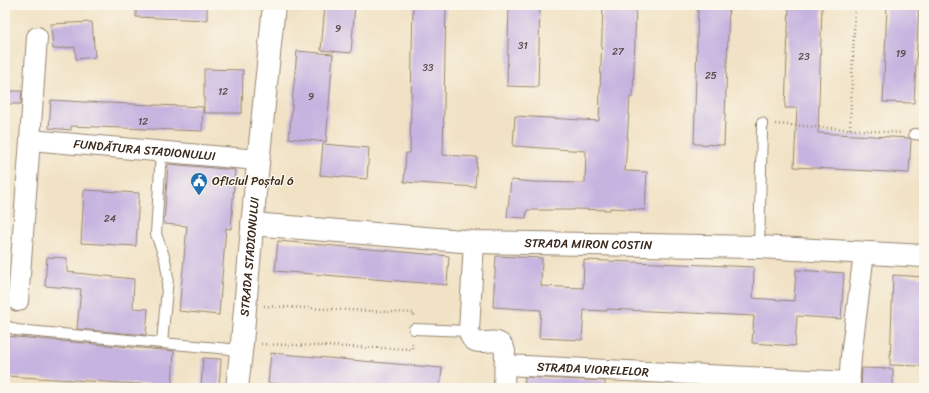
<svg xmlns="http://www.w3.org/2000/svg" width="929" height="393" font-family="Sriracha,sans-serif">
  <rect width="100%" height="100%" fill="#fbf7ec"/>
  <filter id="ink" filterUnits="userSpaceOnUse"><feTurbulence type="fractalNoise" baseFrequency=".025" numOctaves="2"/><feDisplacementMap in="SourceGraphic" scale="8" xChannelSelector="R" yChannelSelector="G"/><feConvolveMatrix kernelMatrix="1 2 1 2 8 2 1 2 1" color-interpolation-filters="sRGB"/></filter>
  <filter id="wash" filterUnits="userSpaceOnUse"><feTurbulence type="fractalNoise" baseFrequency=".012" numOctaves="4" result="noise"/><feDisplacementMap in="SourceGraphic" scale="16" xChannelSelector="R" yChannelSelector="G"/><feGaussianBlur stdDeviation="0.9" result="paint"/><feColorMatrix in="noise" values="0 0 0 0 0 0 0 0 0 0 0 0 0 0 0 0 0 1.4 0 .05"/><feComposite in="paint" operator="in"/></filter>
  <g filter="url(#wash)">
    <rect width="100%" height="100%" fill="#f1e2c5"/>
    <g id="blocks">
      <!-- building -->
      <g fill="#c6b3e0">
        <polygon points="136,5 207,5 207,20 136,17"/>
        <polygon points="325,5 355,5 351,53 321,50"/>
        <polygon points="413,5 446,5 443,155 477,157 475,187 404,182 406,153 410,153"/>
        <polygon points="509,5 540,5 538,87 507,86"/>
        <polygon points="603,5 636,5 633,97 630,97 625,171 647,172 645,210 610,208 610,210 574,209 574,210 527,210 526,218 507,217 511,180 533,182 585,183 586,151 513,146 515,116 599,121"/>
        <polygon points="789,5 822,5 818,133 909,138 911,139 909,173 794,167 797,108 785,108"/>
        <polygon points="887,5 919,5 914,103 883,102"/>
        <polygon points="698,6 729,7 724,145 694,144"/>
        <polygon points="92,22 95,57 76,59 75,47 53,49 51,24"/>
        <polygon points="297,51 333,54 326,142 289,138"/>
        <polygon points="204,69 243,70 242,113 204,113"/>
        <polygon points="5,91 22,91 21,104 5,104"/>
        <polygon points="51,100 84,102 203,107 202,131 71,126 71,130 49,128"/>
        <polygon points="323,144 369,148 367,179 320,175"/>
        <polygon points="168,164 235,170 231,229 226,228 219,315 179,311 187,226 164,224"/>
        <polygon points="84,190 139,193 136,246 81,243"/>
        <polygon points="278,241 449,256 447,285 275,271"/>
        <polygon points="496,256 542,258 541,286 583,288 584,260 754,267 753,298 794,301 796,270 844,273 841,319 797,316 795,346 752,343 754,316 607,309 607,311 584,310 582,340 539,338 541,310 493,307"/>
        <polygon points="47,257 67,258 67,272 134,279 133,308 148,309 146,335 77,329 81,289 45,286"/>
        <polygon points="893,275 924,277 924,310 922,366 890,365"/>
        <polygon points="5,336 174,351 172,386 5,376"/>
        <polygon points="271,353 442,368 440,388 333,388 268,383"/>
        <polygon points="203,358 221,359 219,388 201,388"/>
        <polygon points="862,368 893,369 893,388 861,388"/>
        <polygon points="525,377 605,381 605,388 524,388"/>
      </g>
    </g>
  </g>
  <g filter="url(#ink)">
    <use href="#blocks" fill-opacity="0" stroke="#968672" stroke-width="1"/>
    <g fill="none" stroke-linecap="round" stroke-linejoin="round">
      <defs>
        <g id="service">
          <polyline points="914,134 924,135"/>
          <polyline points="161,152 156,234 165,259 168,278 162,343"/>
          <polyline points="759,247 762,129 762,123"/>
          <polyline points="5,325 16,330 241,350"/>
          <polyline points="414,329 469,331"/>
        </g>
        <g id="minor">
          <path id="s1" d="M30,140L258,160"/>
          <path d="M474,242L469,331C472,352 493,335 502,345C503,346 504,349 505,351L504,388"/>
          <polyline points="18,301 30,140 37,37"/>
          <path id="s2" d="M505,365L850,382"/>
          <polyline points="849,388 851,356 864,253"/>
        </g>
        <g id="tertiary">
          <path id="s3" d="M252,224L474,242L759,247L924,256"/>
          <path id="s4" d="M237,388L242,343L255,194L274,5"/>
        </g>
      </defs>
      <!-- service casing -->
      <use href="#service" stroke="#968672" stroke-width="12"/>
      <!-- minor casing -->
      <use href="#minor" stroke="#968672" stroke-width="22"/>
      <!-- tertiary casing -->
      <use href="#tertiary" stroke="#968672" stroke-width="24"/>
      <!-- path -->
      <g stroke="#968672" stroke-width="2.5" stroke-dasharray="1 3" stroke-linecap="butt">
        <polyline points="775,124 902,133"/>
        <polyline points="850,129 855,5"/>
        <polyline points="5,138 12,139"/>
        <polyline points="264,306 414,313 414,316"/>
        <polyline points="261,344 412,349 413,341"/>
      </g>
      <!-- service -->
      <use href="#service" stroke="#fff" stroke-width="10"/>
      <!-- minor -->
      <use href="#minor" stroke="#fff" stroke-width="20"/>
      <!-- tertiary -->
      <use href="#tertiary" stroke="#fff" stroke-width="22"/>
    </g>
  </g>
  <!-- icons -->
  <defs>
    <symbol id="civic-pin" viewBox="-11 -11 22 30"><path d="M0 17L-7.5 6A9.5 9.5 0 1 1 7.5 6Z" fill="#1f6fb2" stroke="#fbf7ec"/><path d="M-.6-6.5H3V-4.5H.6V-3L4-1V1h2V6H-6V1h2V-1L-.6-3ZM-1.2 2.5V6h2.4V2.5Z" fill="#fff"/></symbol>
  </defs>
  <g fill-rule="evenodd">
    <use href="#civic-pin" x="189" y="171" width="20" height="27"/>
  </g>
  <g text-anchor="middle" stroke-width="3" stroke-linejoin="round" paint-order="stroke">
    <!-- number labels -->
    <g font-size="10" fill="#5e4c4e">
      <text x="338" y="32">9</text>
      <text x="523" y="49">31</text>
      <text x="618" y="55">27</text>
      <text x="901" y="57">19</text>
      <text x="804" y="60">23</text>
      <text x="428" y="71">33</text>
      <text x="711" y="79">25</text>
      <text x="223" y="95">12</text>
      <text x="311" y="100">9</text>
      <text x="143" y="125">12</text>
      <text x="110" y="222">24</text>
    </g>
    <!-- street labels -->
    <g font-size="12" fill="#3b2a1e" stroke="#fbf7ec">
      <text dy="4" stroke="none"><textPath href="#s1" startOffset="115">FUNDĂTURA STADIONULUI</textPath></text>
      <text dy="4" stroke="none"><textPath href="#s3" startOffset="337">STRADA MIRON COSTIN</textPath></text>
      <text dy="4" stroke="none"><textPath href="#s4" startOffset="132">STRADA STADIONULUI</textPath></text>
      <text dy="4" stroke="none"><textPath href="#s2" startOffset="88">STRADA VIORELELOR</textPath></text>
    </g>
    <!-- poi labels -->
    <g font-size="12" fill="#3b2a1e" stroke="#fbf7ec" text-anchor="start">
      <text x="212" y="185">Oficiul Poștal 6</text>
    </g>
  </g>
  <!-- margin -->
  <rect width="929" height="393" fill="none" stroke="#fbf7ec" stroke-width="20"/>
</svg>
